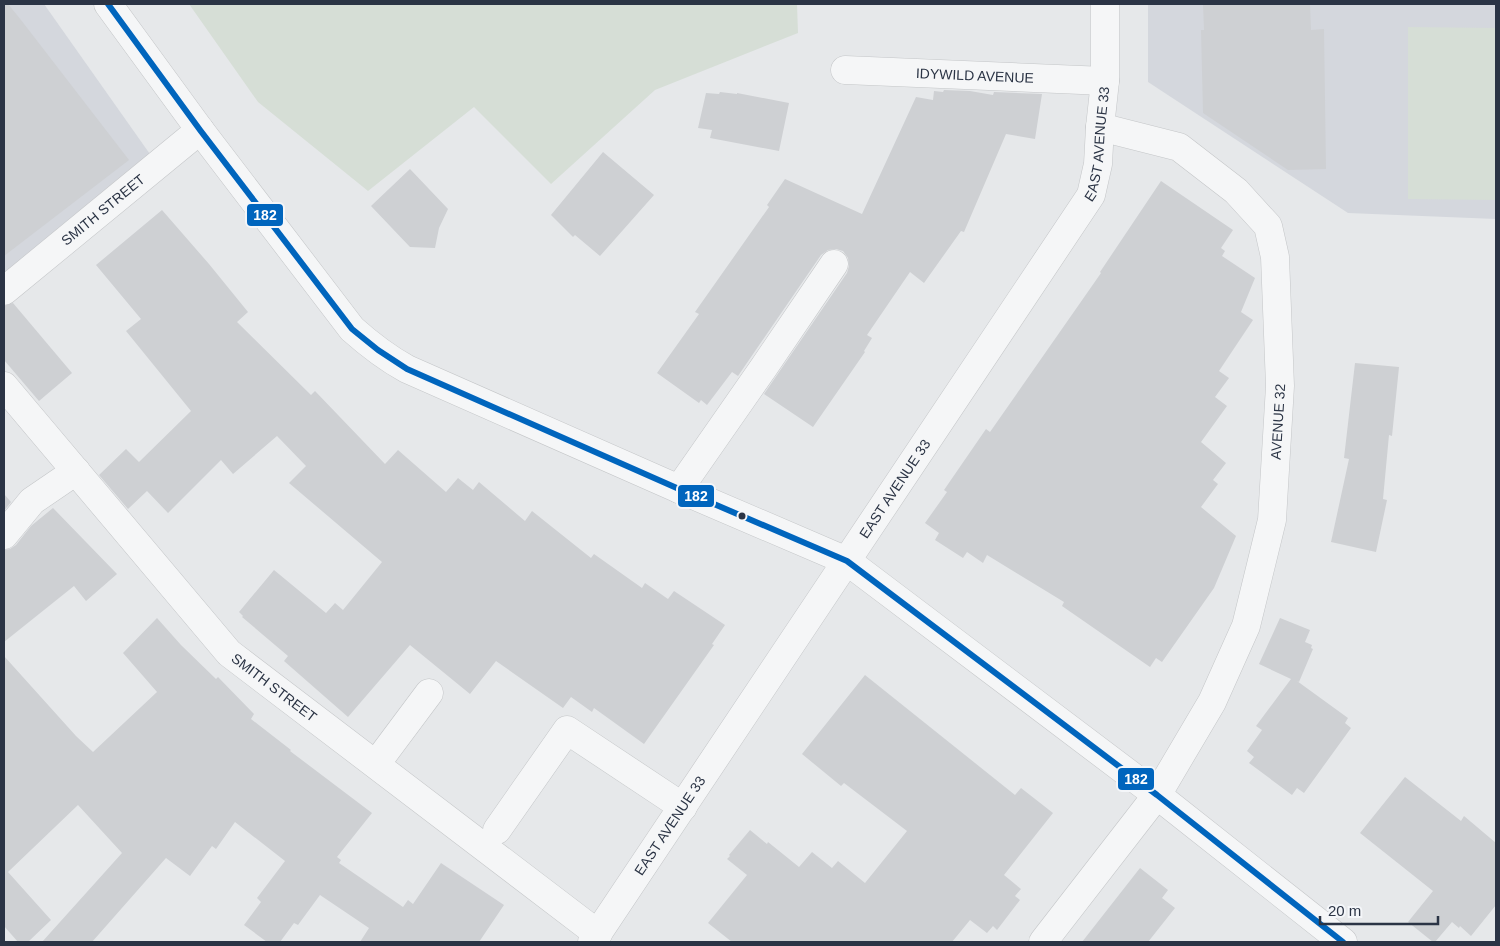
<svg xmlns="http://www.w3.org/2000/svg" width="1500" height="946" font-family="Arial,sans-serif">
  <rect width="100%" height="100%" fill="#e6e8ea"/>
  <!-- built -->
  <g fill="#d4d7dd">
    <polygon points="4,4 44,4 152,157 4,284"/>
    <polygon points="1148,4 1496,4 1496,219 1348,213 1148,82"/>
  </g>
  <!-- green -->
  <g fill="#d6ded6">
    <polygon points="189,4 797,4 798,33 655,90 551,184 474,107 368,191 258,102"/>
    <polygon points="1408,27 1496,28 1496,200 1408,199"/>
  </g>
  <!-- building -->
  <g fill="#ced0d3">
    <polygon points="4,4 8,4 21,20 129,160 4,256"/>
    <polygon points="1203,4 1310,4 1311,30 1324,29 1326,169 1288,170 1203,113 1201,30 1204,30"/>
    <polygon points="944,90 970,91 993,95 994,92 1042,94 1035,139 1006,134 964,232 961,231 924,283 910,272 867,335 872,338 864,351 865,352 813,427 764,394 847,273 849,266 848,258 843,251 836,249 828,250 821,255 738,376 732,372 707,405 701,400 699,403 657,373 699,314 695,312 769,207 767,205 785,179 862,214 916,97 933,100 934,91 943,92"/>
    <polygon points="720,92 737,94 737,93 789,103 779,151 710,138 712,130 698,128 706,93 719,94"/>
    <polygon points="603,152 654,195 600,256 575,235 573,237 551,215"/>
    <polygon points="410,169 448,209 439,228 435,248 410,247 371,206"/>
    <polygon points="1161,181 1233,230 1221,248 1225,251 1222,256 1255,278 1241,312 1253,320 1219,371 1229,378 1215,397 1227,406 1201,442 1226,463 1213,480 1218,484 1201,507 1236,536 1214,588 1162,662 1156,658 1150,667 1062,606 1064,602 987,555 983,563 967,552 963,558 935,540 939,533 925,523 947,492 944,490 986,429 990,432 1101,273 1100,272"/>
    <polygon points="162,210 209,264 248,312 237,322 311,395 315,391 385,464 398,450 446,492 458,478 473,490 479,482 525,521 532,511 591,558 594,554 642,588 645,583 668,599 674,591 725,625 712,644 714,645 644,744 594,708 592,712 571,697 563,708 496,661 470,694 410,645 348,717 284,661 288,656 242,617 243,616 239,612 274,570 326,613 335,603 343,610 382,562 289,483 306,466 277,436 233,474 221,460 168,513 147,491 128,509 99,475 126,449 139,462 191,411 126,331 141,319 96,265"/>
    <polygon points="13,303 72,373 39,401 4,360 4,306"/>
    <polygon points="1355,363 1399,367 1392,436 1389,435 1383,499 1387,500 1376,552 1331,542 1349,459 1344,458"/>
    <polygon points="4,494 11,502 4,511"/>
    <polygon points="53,508 117,574 86,601 74,586 4,642 4,550 10,549 16,545 31,526"/>
    <polygon points="157,618 181,645 216,679 218,677 254,714 251,719 291,750 290,751 372,813 337,857 341,860 339,863 403,907 408,900 413,904 441,863 504,905 479,942 360,942 369,928 320,895 298,925 294,923 280,942 267,942 244,925 261,902 257,898 285,861 235,822 216,849 212,846 190,876 166,858 92,942 42,942 122,853 78,805 8,872 51,920 28,942 18,942 4,926 4,656 76,736 93,752 157,692 123,653"/>
    <polygon points="1280,618 1310,630 1305,642 1312,645 1311,648 1313,649 1299,682 1297,681 1348,718 1345,723 1351,728 1304,793 1297,788 1292,795 1249,763 1254,757 1247,751 1262,730 1256,726 1291,679 1259,664"/>
    <polygon points="865,675 1015,795 1021,788 1053,813 1004,875 1021,889 1015,896 1020,900 997,930 993,926 987,933 970,920 952,942 732,942 708,923 747,875 727,859 730,856 729,855 750,830 767,844 768,842 799,867 812,852 832,868 838,861 865,883 907,831 844,783 841,786 802,754"/>
    <polygon points="1405,777 1461,821 1464,816 1496,843 1496,905 1471,936 1460,926 1459,928 1452,922 1435,942 1433,942 1408,922 1433,891 1360,833"/>
    <polygon points="1140,868 1168,890 1162,898 1175,908 1148,942 1082,942"/>
  </g>
  <g fill="none" stroke-linecap="round" stroke-linejoin="round">
    <defs>
      <g id="minor">
        <path d="M108,4L200,130L352,329C370,345 385,357 407,369L679,489L847,561L1157,795L1343,942"/>
        <path id="s1" d="M845,70L1105,81"/>
        <path id="s2" d="M4,291L200,130"/>
        <path id="s3" d="M4,386L229,653L598,934"/>
        <polyline points="679,489 764,367 834,264"/>
        <polyline points="4,535 32,501 76,471"/>
        <polyline points="376,764 429,693"/>
        <polyline points="497,830 567,730 683,807"/>
        <path id="s4" d="M592,942L1091,195L1098,164L1100,127L1105,81V4"/>
        <path id="s5" d="M1043,942L1157,795L1212,702L1246,626L1272,520L1280,386L1275,257L1268,226L1236,191L1179,147L1100,127"/>
      </g>
    </defs>
    <!-- minor casing -->
    <use href="#minor" stroke="#c4c6c8" stroke-width="29"/>
    <!-- minor -->
    <use href="#minor" stroke="#f5f6f7" stroke-width="28"/>
    <defs>
      <polyline id="bus-1" points="108,4 200,130 352,329 378,350 407,369 679,489 847,561 1157,795 1343,942"/>
    </defs>
    <!-- bus-1 casing -->
    <use href="#bus-1" stroke="#f4f6f9" stroke-width="10"/>
    <!-- bus-1 -->
    <use href="#bus-1" stroke="#0065bd" stroke-width="6"/>
  </g>
  <!-- markers -->
  <circle fill="#2b3445" stroke="#f4f6f9" stroke-width="2" cx="742" cy="516" r="4.5"/>
  <g text-anchor="middle" stroke-width="4" stroke-linejoin="round" paint-order="stroke">
    <!-- street labels -->
    <g font-size="14" fill="#2b3445" stroke="#f4f6f9">
      <text dy="5" stroke="none"><textPath href="#s1" startOffset="130">IDYWILD AVENUE</textPath></text>
      <text dy="5" stroke="none"><textPath href="#s4" startOffset="950">EAST AVENUE 33</textPath></text>
      <text dy="5" stroke="none"><textPath href="#s2" startOffset="128">SMITH STREET</textPath></text>
      <text dy="5" stroke="none"><textPath href="#s5" startOffset="585">AVENUE 32</textPath></text>
      <text dy="5" stroke="none"><textPath href="#s4" startOffset="545">EAST AVENUE 33</textPath></text>
      <text dy="5" stroke="none"><textPath href="#s3" startOffset="406">SMITH STREET</textPath></text>
      <text dy="5" stroke="none"><textPath href="#s4" startOffset="140">EAST AVENUE 33</textPath></text>
    </g>
  </g>
  <g stroke="#f4f6f9" stroke-width="2">
    <rect x="246" y="203" width="38" height="24" rx="5" fill="#0065bd"/>
    <rect x="677" y="484" width="38" height="24" rx="5" fill="#0065bd"/>
    <rect x="1117" y="767" width="38" height="24" rx="5" fill="#0065bd"/>
  </g>
  <g font-size="14" text-anchor="middle" font-weight="bold" fill="#fff">
    <text x="265" y="220">182</text>
    <text x="696" y="501">182</text>
    <text x="1136" y="784">182</text>
  </g>
  <!-- border -->
  <rect width="1500" height="946" fill="none" stroke="#2b3445" stroke-width="10"/>
  <!-- scale -->
  <path d="M1320 916v8h118v-8" fill="none" stroke="#2b3445" stroke-width="2.5"/>
  <text x="1328" y="916" font-size="15" fill="#2b3445" stroke="#f4f6f9" stroke-width="4" paint-order="stroke">20 m</text>
</svg>
